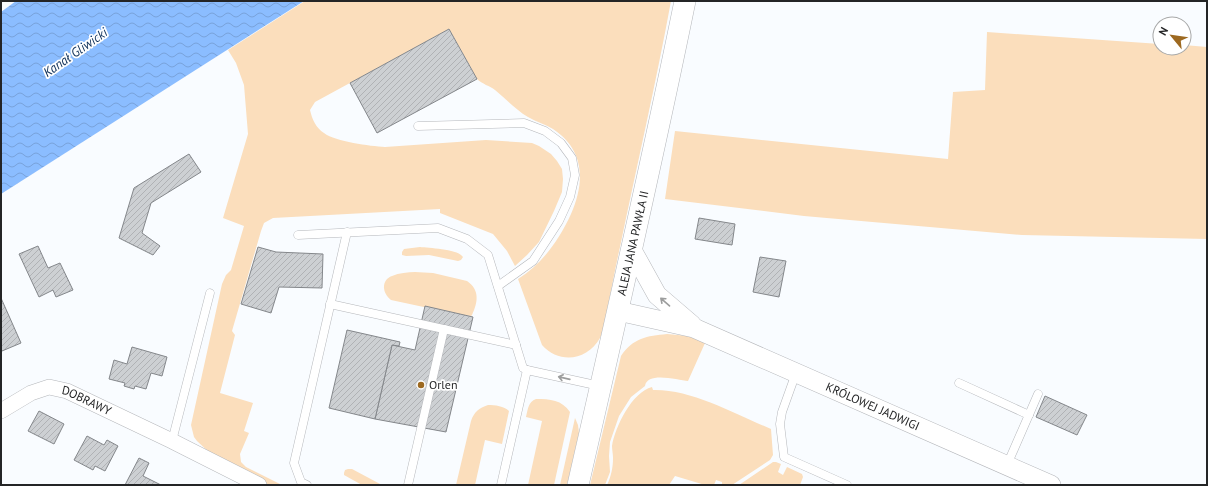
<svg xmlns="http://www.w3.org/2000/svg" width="1208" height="486" font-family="'PT Sans',sans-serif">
  <defs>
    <pattern id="water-waves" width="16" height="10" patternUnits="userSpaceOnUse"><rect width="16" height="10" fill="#8bbdff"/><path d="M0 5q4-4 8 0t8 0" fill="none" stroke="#78a2da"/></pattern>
    <pattern id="building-hatch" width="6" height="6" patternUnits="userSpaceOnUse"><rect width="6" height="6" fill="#cdd0d3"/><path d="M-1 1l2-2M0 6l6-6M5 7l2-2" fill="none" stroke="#b0b2b5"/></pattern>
  </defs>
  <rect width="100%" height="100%" fill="#f9fcff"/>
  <!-- green -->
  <g fill="#fbdebc">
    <path d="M305,1H671C656,83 637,165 620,247C615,269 611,292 606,315C604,322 603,332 600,338C587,361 559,364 542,345L518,279C543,263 559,240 571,214C585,182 585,150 553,129C545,124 536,122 528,117C516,110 506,99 495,90C490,86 482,84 477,79C474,76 472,70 470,66C463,54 456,41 449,29L315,102L310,110C312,119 316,128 324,133C336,142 370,146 385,147L486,140L532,143L539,146L551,154L557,161L562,169L563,179L562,192L554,211L539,242L527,255L515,266L507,251L493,234L440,213V209L273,218L264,223L261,231L232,331L235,335L220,393L253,403L244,431L249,433L240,454L241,462L246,467L282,485H261L212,455L197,441L194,437L191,425L222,284L226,275L231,270L244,226L223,218L248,134L244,85L236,63L228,50Z"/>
    <polygon points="987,32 1160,44 1160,48 1184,48 1184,45 1207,47 1207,239 1022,235 804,216 665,199 675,131 948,159 953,92 985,90"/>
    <path d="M420,247C429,248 458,249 463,257L461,260L458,261L429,255L406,256L402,255V252L404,249Z"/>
    <path d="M415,272L433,273L467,281C480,290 478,302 472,315L471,316L461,315L391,300C382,293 381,280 392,276C399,273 408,272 415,272Z"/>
    <path d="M667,334L688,336L705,343L688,381C678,380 647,371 645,386L631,397L619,416L610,442L609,456L610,472L605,485H590L621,356C633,338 647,336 667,334Z"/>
    <path d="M652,387L653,390C692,389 735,414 771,429L773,455L770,460L732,485H722V482L716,480L714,485H705L675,476L669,485H607C611,476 613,468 613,458C613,454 612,450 612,446C615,427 632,392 652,387Z"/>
    <path d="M536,399C550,399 562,400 570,412L554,485H528L542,421L526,417C528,409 528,402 536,399Z"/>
    <path d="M488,405C495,405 504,406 509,411L502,444L485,440L475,485H456L471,421C474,412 479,408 488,405Z"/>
    <polygon points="575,418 578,425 579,433 567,485 560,485"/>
    <polygon points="773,462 776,462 781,464 778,472 783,475 787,467 802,474 803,477 800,485 739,485"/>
    <polygon points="348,469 352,469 382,485 362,485 344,475 344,473 345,470"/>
  </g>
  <!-- water -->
  <polygon fill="url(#water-waves)" points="16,1 304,1 1,194 1,12"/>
  <!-- building -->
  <g fill="url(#building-hatch)" stroke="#84878b">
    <polygon points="449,29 477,79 377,133 350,83"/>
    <polygon points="189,154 201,172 151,203 142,233 160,246 153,255 119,238 134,188"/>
    <polygon points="699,218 735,224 732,245 695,239"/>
    <polygon points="38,246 48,268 60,263 73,290 56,297 53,290 39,297 19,254"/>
    <polygon points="258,247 276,252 323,254 322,288 279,287 271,313 241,304"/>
    <polygon points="760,257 786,261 779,297 753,292"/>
    <polygon points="1,298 21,343 2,351 1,348"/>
    <polygon points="425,306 473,317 446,432 375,419 392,345 415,350"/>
    <polygon points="347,330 400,342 399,346 392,345 375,419 329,408"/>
    <polygon points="132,347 167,357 162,376 151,373 146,389 135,386 134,389 124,386 125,383 109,379 114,360 127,364"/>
    <polygon points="1045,396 1087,415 1077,435 1036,417"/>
    <polygon points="39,411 64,424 54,444 28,431"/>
    <polygon points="87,436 104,445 107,440 118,446 105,471 95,466 93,470 74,460"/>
    <polygon points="139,458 149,463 143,476 161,485 125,485"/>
  </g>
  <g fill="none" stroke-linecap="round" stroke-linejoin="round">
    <defs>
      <g id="service">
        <polyline points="418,126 524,123 545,131 561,143 572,158 575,175 570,197 559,221 533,261 498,286"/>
        <polyline points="298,235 438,228 467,239 488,255 523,368 527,370 600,386"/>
        <polyline points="330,304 516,345"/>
        <polyline points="796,373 782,412 780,424 784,457 847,485"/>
        <polyline points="959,383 1029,415"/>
        <polyline points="172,441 210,293"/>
        <polyline points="1007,465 1038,394"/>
        <polyline points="307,485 301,482 294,463 347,232"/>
        <polyline points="408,485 444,329"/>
        <polyline points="501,485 527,370"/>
      </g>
      <g id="minor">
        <path id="s1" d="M1,411L31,393L49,387L67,391L172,441L259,485"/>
      </g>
      <g id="tertiary">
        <polyline points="632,250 657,295 692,325"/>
        <path id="s2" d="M618,311L694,328L1051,485"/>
      </g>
      <g id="secondary">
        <path id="s3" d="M578,485C615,324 652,163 685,1"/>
      </g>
    </defs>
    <!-- service casing -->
    <use href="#service" stroke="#b5b7bb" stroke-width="9"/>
    <!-- minor casing -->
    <use href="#minor" stroke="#b5b7bb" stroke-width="16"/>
    <!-- tertiary casing -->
    <use href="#tertiary" stroke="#b5b7bb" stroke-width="20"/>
    <!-- secondary casing -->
    <use href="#secondary" stroke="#b5b7bb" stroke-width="22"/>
    <!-- service -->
    <use href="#service" stroke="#fff" stroke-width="8"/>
    <!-- minor -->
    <use href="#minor" stroke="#fff" stroke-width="15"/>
    <!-- tertiary -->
    <use href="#tertiary" stroke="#fff" stroke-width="19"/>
    <!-- secondary -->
    <use href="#secondary" stroke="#fff" stroke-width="21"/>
  </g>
  <!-- one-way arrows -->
  <defs><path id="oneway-shaft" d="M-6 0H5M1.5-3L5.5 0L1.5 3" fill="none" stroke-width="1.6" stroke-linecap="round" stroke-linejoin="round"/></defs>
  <g stroke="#9c9d9d">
    <use href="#oneway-shaft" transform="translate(665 302) rotate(-139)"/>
    <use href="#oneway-shaft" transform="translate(564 378) rotate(-167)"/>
  </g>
  <!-- markers -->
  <circle fill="#9d6920" stroke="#fff" stroke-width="1.5" cx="421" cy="385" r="4"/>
  <g text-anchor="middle" stroke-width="3.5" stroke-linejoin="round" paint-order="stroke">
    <!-- street labels -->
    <g font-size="12" fill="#242526" stroke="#fff">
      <text dy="4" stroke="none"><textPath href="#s3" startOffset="248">ALEJA JANA PAWŁA II</textPath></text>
      <text dy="4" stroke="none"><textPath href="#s1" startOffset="94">DOBRAWY</textPath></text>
      <text dy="4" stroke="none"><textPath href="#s2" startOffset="273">KRÓLOWEJ JADWIGI</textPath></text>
    </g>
    <!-- poi labels -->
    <g font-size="12" fill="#242526" stroke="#fff" text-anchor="start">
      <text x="429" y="389">Orlen</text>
    </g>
    <!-- water labels -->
    <g font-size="13" font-style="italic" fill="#0f3059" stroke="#fff">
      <text transform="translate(75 52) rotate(-35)" y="5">Kanał Gliwicki</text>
    </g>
  </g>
  <!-- border -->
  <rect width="1208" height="486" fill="none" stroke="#242526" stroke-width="4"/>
  <!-- north arrow -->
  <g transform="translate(1172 36) rotate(299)"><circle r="19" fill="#ffffff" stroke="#a7a8a8"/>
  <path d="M0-3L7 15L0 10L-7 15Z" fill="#9d6920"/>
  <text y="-6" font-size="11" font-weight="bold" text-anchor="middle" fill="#242526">N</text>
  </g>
</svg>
